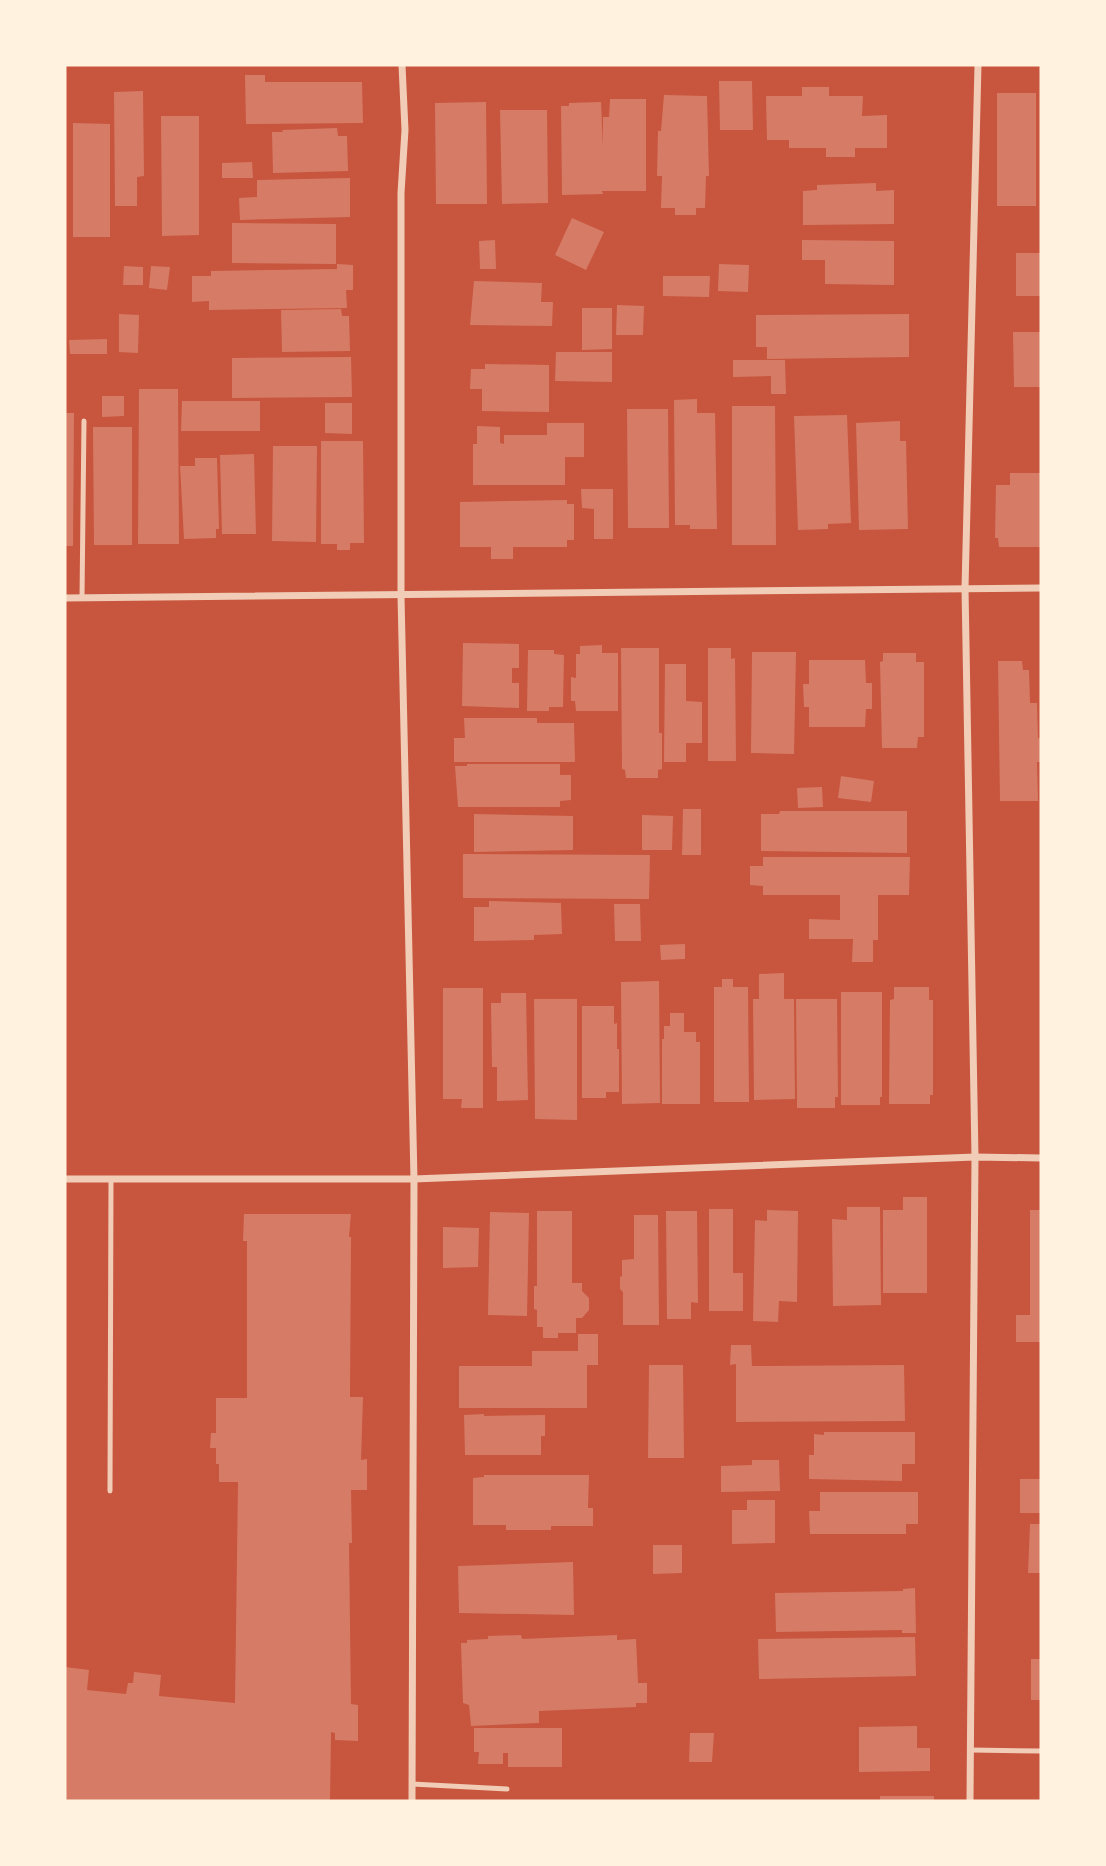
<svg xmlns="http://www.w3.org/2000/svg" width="1106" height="1866" font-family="Montserrat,sans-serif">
  <rect width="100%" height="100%" fill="#c8553d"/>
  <!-- building -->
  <g fill="#d67c66">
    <polygon points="245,75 265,75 265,82 362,82 363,123 246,124"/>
    <polygon points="719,81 752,81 753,130 720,130"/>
    <polygon points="802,87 829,87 829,96 863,96 862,116 887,115 887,148 855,148 855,157 826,157 826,148 789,148 789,140 767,140 766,96 802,96"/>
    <polygon points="143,91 144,176 137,177 137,206 115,206 114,92"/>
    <rect x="997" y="93" width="39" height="113"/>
    <polygon points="664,95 707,96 709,176 706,176 705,208 696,208 696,215 675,215 675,208 661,208 662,176 657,176 658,131 661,131"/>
    <polygon points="610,99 646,99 646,191 602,191 603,194 562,195 561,106 569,106 569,103 601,102 603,148 603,117 609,117"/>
    <polygon points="486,102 487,204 436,204 435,103"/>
    <polygon points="500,110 547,110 548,203 502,204"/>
    <polygon points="161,116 199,116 199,235 162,236"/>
    <polygon points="73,123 110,124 110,237 73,237"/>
    <polygon points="337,128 338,136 347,136 348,171 273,173 272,132 283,132 282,130"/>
    <polygon points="252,162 253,178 222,178 222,163"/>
    <polygon points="350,178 350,217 240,220 239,198 257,197 257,180"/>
    <polygon points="876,183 876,191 894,190 894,224 803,225 803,191 817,190 817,185"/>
    <polygon points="572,218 604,232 586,270 555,255"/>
    <polygon points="232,223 336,224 336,264 232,263"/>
    <polygon points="495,240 496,269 480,269 479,241"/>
    <polygon points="802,240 894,241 894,285 825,284 825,260 802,260"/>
    <rect x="1016" y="253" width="25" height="43"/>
    <polygon points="337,264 353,265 353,290 346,290 347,308 209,310 209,301 192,302 192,276 211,276 211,271 337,269"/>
    <polygon points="719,264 749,265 748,292 718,291"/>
    <polygon points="124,266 143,267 143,285 123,285"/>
    <polygon points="151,266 170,267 167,290 149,288"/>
    <polygon points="663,276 710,276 709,297 663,296"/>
    <polygon points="474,281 542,283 541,302 553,302 552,326 470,325"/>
    <polygon points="617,305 644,306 643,335 616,335"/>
    <polygon points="582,308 612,308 612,349 582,350"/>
    <polygon points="341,309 342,316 349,316 350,351 282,352 281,310"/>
    <polygon points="119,314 139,315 138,353 119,352"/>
    <polygon points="909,314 909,357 767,359 767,347 756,347 756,315"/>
    <polygon points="1013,332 1041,332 1041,387 1014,387"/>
    <polygon points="107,339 107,354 70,354 69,340"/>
    <polygon points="556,352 612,352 612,382 555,381"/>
    <polygon points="351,357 352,397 232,398 232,358"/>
    <polygon points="733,360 785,360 786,394 771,394 771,376 733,377"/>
    <polygon points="485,364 549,365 549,412 482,411 482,389 470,389 471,369 485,369"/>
    <polygon points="139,389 178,389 179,544 138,544"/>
    <polygon points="102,396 124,396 124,416 102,417"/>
    <polygon points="697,399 697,413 715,413 717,529 690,529 690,525 675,525 674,400"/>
    <polygon points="182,401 260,401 260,431 181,431"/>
    <polygon points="325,403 352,403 352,434 325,433"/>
    <polygon points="732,406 775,406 776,545 732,545"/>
    <polygon points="627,409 668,409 669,528 628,528"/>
    <polygon points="65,413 74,413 73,546 65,546"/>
    <polygon points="847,415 851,523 828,524 828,529 798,530 794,416"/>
    <polygon points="900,421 900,441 906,441 908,529 859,530 856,423"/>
    <polygon points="547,423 584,423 584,457 565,457 565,485 473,485 473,444 477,444 477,426 500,427 500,443 504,444 504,435 547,435"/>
    <polygon points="93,427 132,427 132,545 94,545"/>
    <polygon points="321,441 363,441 364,543 350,543 350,550 337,550 337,544 321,544"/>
    <polygon points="273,446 317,446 316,542 272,541"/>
    <polygon points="254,454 256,534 222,534 220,455"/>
    <polygon points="195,458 217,458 219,529 216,529 216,538 184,539 180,466 195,466"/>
    <polygon points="1010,473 1040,473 1041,547 999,547 998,538 995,538 996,485 1010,485"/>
    <polygon points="581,489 613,489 613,539 594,539 594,509 582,508"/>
    <polygon points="567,500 567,504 574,504 574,540 567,540 567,547 513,547 513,559 491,559 491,547 460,547 460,502"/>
    <polygon points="463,643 519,644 519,668 512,668 512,683 519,683 519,708 462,706"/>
    <polygon points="602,645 602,653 618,653 618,711 576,711 575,701 571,701 571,677 576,678 576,654 580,654 580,646"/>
    <polygon points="621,648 659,648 659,733 662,733 662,769 658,770 658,778 626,778 625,770 622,769"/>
    <polygon points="708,648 731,648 731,659 735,658 736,761 708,761"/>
    <polygon points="528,650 554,650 554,654 564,655 563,707 549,707 549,711 527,711"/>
    <polygon points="752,652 796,652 794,754 751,753"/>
    <polygon points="883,653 916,653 916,662 924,662 924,737 918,737 917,748 882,748 880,662 883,661"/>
    <polygon points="809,660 865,660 866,683 872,683 872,709 866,709 865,727 809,727 809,707 804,707 803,684 809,684"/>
    <polygon points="998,661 1022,661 1023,670 1029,670 1030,703 1037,703 1038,738 1041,738 1041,762 1037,762 1038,801 1000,801"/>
    <polygon points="665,664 686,664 686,701 702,702 702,743 686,743 686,762 664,762"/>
    <polygon points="464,718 537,718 537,723 574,723 575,762 454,762 454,738 465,738"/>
    <polygon points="467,764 560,764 560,775 571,775 571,800 560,801 560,807 458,807 455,766 467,766"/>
    <polygon points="841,776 874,781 871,802 838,798"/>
    <polygon points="822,787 823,807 798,808 797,788"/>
    <polygon points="683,809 701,809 701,855 682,855"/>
    <polygon points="780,811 907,811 907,853 761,851 761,814 779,814"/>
    <polygon points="474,814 573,816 573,850 474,852"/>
    <polygon points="642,815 673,816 672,850 642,850"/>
    <polygon points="463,854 650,855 649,899 463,898"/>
    <polygon points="763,857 910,857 909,895 878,895 878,940 873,940 873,962 852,962 853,939 809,939 809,919 840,920 840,895 763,895 763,886 750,885 750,866 763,866"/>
    <polygon points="489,901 561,903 562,934 534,935 534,940 474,941 474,907 489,907"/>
    <polygon points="614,904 640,904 641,941 615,941"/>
    <polygon points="685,944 685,959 661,960 660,945"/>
    <polygon points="784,973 784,999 794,999 795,1099 754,1100 753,999 759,999 759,974"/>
    <polygon points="722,979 733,979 733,987 748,987 749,1102 714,1102 714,987 722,987"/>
    <polygon points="659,981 660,1103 622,1104 621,982"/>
    <polygon points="894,987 929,987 929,1000 933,1000 933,1095 930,1095 930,1104 889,1104 890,1000 894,999"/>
    <polygon points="443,988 483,988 483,1108 461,1108 462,1099 443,1099"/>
    <polygon points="841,992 882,992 882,1097 880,1097 880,1105 841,1105"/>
    <polygon points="501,993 526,993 528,1100 497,1101 497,1067 492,1067 491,1003 501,1003"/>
    <polygon points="534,999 577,999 577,1120 535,1119"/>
    <polygon points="796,999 837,999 838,1097 835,1097 835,1108 797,1108"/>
    <polygon points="582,1006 614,1006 614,1024 617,1023 617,1049 619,1049 619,1092 606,1092 606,1098 582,1098"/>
    <polygon points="670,1013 684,1013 684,1032 696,1032 696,1042 700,1042 700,1104 662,1104 662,1039 664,1039 664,1026 670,1026"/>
    <polygon points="903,1197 927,1197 927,1293 883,1293 883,1210 903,1210"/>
    <polygon points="847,1207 880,1207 881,1305 833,1306 832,1219 847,1220"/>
    <polygon points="709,1209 733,1209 733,1273 743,1273 743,1311 709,1311"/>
    <polygon points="767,1210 798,1211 797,1302 779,1301 778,1322 753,1321 755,1220 767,1221"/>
    <polygon points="1030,1210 1041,1210 1041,1342 1016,1342 1016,1315 1030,1315"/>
    <polygon points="537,1211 572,1211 572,1283 582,1283 582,1291 589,1298 589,1310 582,1318 576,1318 576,1333 558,1333 558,1338 543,1338 543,1327 537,1327 537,1310 534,1309 534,1286 537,1286"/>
    <polygon points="666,1211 697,1211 698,1303 691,1302 691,1319 667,1319"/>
    <polygon points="490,1212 529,1213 527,1316 488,1315"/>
    <polygon points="244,1214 351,1214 349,1237 351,1237 350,1397 363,1397 361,1460 367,1459 367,1490 351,1490 352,1543 349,1543 351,1704 358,1705 358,1741 335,1740 335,1733 331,1732 330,1801 65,1801 65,1667 89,1670 87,1690 126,1694 128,1683 133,1683 134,1672 161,1675 159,1696 235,1703 238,1482 219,1482 219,1464 216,1464 216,1448 210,1448 211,1433 216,1433 216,1398 247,1398 247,1241 243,1241"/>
    <polygon points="634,1215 658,1215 659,1325 623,1325 623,1292 620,1289 620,1277 622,1276 622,1260 634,1259"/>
    <polygon points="443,1227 479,1228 478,1267 443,1268"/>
    <polygon points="578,1334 598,1334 598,1365 587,1365 587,1408 459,1408 459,1366 532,1366 532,1351 578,1351"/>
    <polygon points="731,1345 751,1345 752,1366 904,1365 905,1421 736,1422 736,1364 730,1365"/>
    <polygon points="649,1365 683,1365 684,1458 648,1458"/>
    <polygon points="484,1414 484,1416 545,1415 545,1436 541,1436 541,1455 465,1455 464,1415"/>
    <polygon points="824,1432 915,1432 915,1464 902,1464 902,1481 809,1479 809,1455 814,1455 814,1434 824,1435"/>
    <polygon points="752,1460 779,1460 780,1491 721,1492 721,1466 752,1465"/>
    <polygon points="484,1475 589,1475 588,1508 593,1508 593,1526 551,1526 551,1530 506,1530 506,1525 473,1525 473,1478 484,1477"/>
    <rect x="1020" y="1479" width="21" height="34"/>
    <polygon points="820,1492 918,1492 918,1524 906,1524 906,1534 810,1534 809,1511 820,1511"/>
    <polygon points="747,1500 775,1500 775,1543 732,1544 732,1510 747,1510"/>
    <polygon points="1030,1524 1041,1524 1041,1573 1028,1573"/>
    <polygon points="653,1545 682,1545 682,1573 653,1574"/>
    <polygon points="573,1562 574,1615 459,1613 458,1566"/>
    <polygon points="915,1588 916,1633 902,1633 902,1630 776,1632 775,1593 903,1591 903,1589"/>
    <polygon points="521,1635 522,1639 617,1635 617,1640 636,1639 638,1683 647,1683 647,1703 636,1703 636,1707 539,1711 539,1723 471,1726 469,1705 463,1703 461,1643 467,1643 467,1640 488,1639 488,1636"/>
    <polygon points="915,1637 916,1676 759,1679 758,1639"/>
    <rect x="1031" y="1659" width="10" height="41"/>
    <polygon points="917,1726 917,1748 930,1748 930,1771 859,1772 859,1727"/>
    <polygon points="474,1728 562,1728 562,1767 508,1767 508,1753 503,1753 503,1764 478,1764 479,1752 474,1752"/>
    <polygon points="690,1733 714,1733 712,1762 689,1762"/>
    <rect x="880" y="1796" width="54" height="5"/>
  </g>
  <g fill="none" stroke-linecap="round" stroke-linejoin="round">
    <!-- service -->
    <g stroke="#f1ccb7" stroke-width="5">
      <polyline points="82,598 84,421"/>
      <polyline points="110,1491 111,1179"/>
      <polyline points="971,1750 1041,1751"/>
      <polyline points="412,1784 507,1789"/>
    </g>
    <!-- minor -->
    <g stroke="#f1ccb7" stroke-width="7">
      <polyline points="402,65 405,130 401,193 401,596 414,1179 412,1801"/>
      <polyline points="65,598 1041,588"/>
      <polyline points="65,1179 414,1179 975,1157 1041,1158"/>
      <polyline points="970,1801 975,1157 965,588 978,65"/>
    </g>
  </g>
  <!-- border -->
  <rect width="1106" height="1866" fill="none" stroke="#fff3e0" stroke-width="133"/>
</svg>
